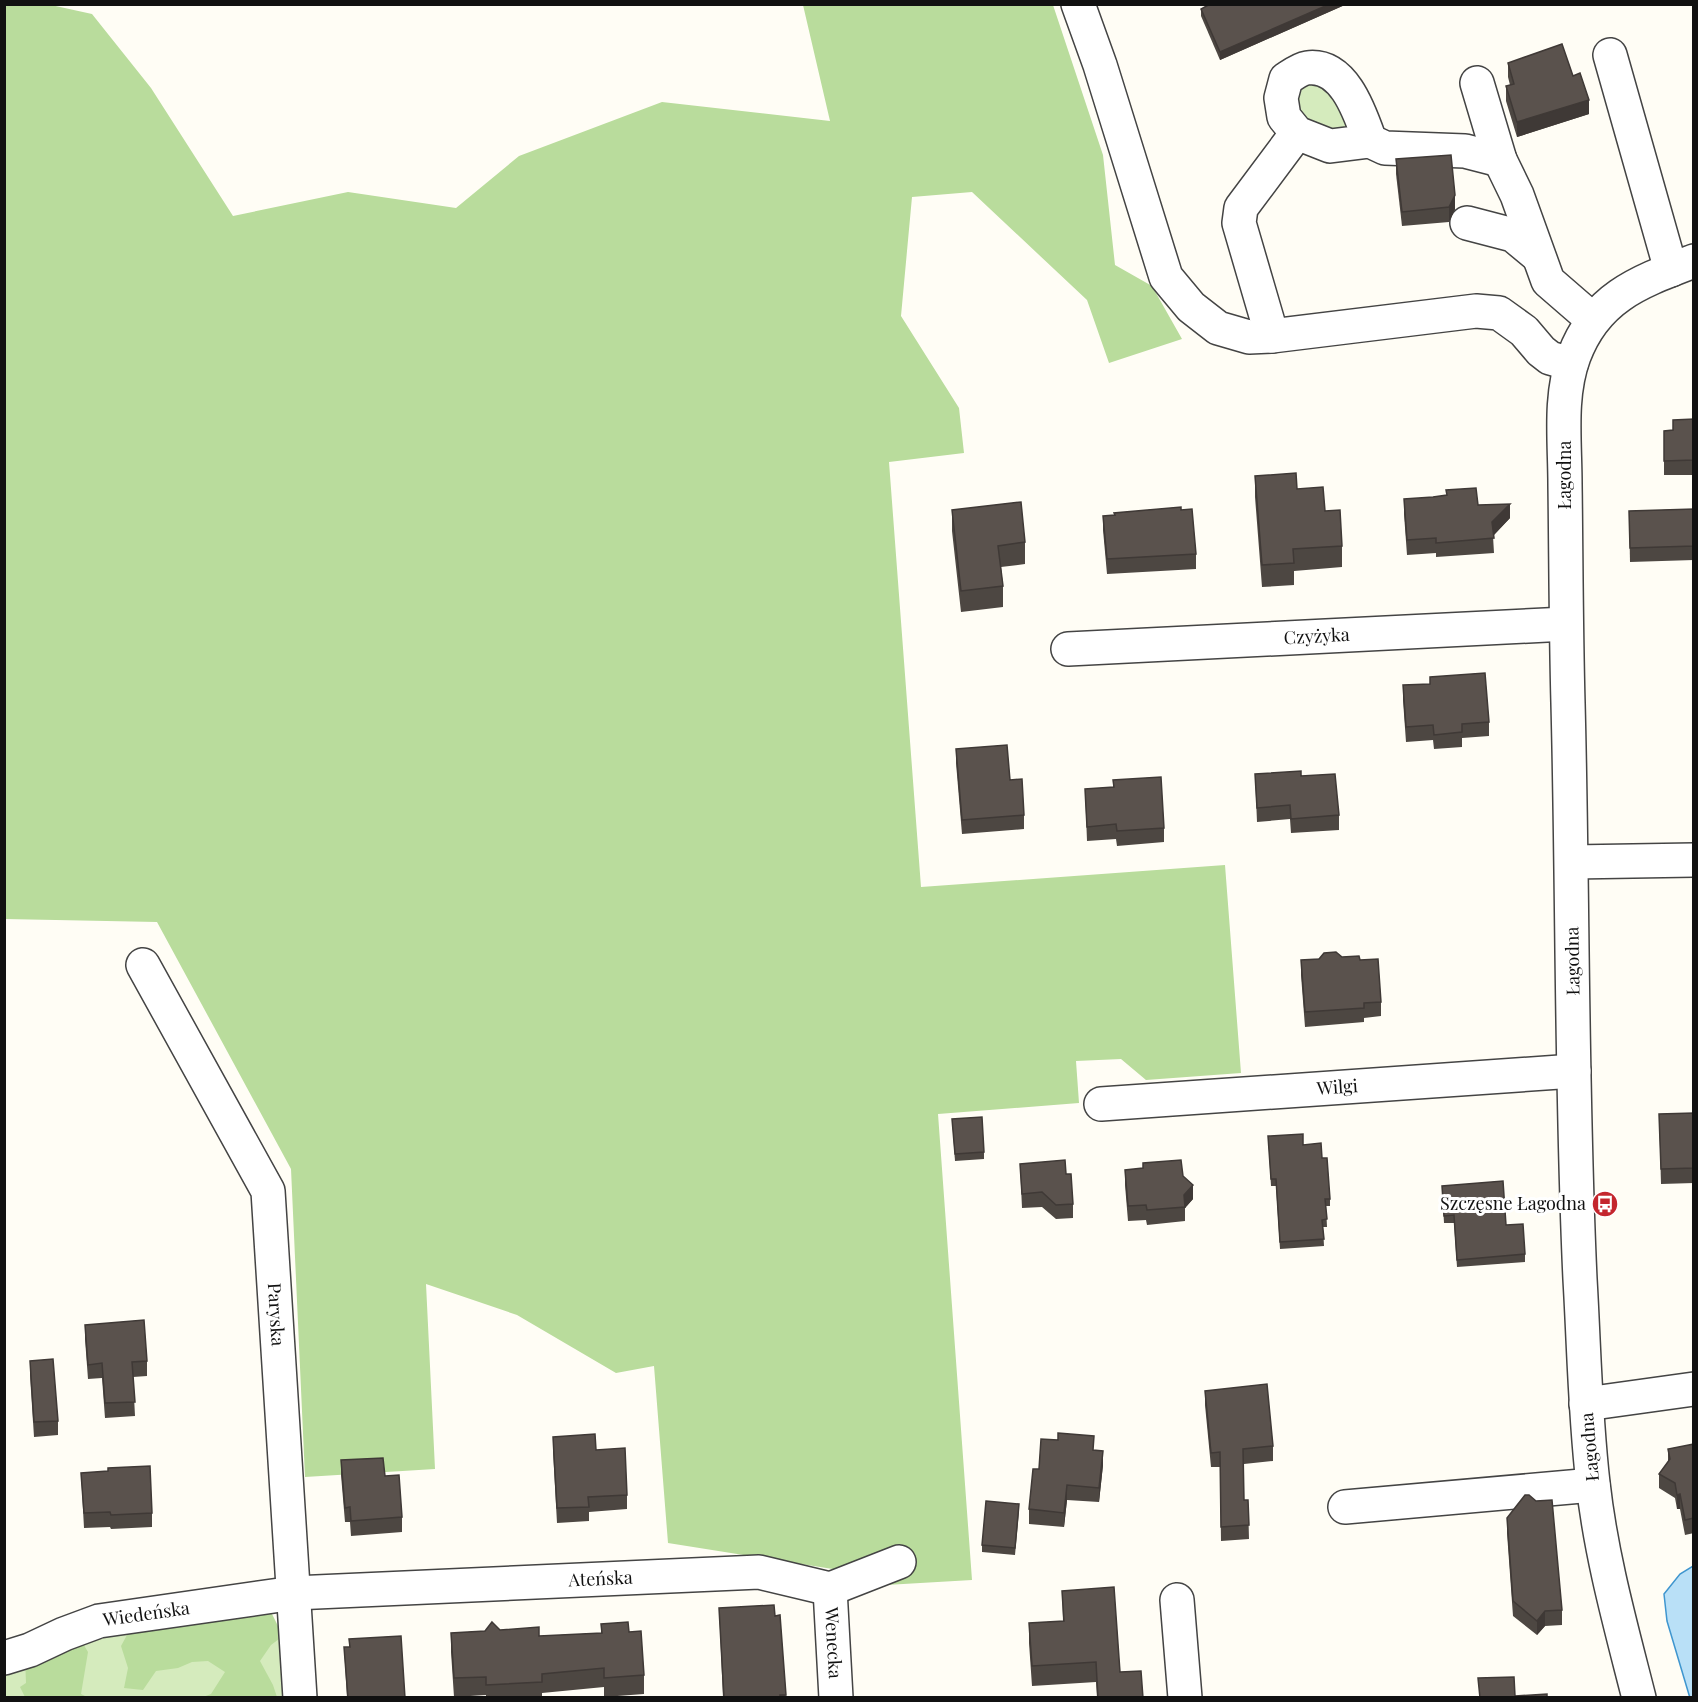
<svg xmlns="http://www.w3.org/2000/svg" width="1698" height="1702" font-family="'Playfair Display',serif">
  <rect width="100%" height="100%" fill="#fffdf5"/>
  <!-- green -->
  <g fill="#d5ebbd">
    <polygon points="1296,83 1328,83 1354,125 1336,138 1294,114"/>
    <polygon points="144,1620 277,1629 283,1647 285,1697 5,1698 5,1664"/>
  </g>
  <!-- forest -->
  <g fill="#b9dc9c">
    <polygon points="5,5 51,5 92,14 151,88 233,216 348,192 456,208 519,156 662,102 830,121 803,5 1053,5 1103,155 1115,265 1152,286 1182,339 1109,363 1087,300 972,192 912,197 901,316 959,408 964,453 889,462 921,887 1225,865 1241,1073 1146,1080 1121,1059 1076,1061 1079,1103 938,1114 972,1580 886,1585 839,1570 668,1543 654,1366 616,1373 517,1315 426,1284 435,1469 305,1477 291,1169 157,922 5,919"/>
    <polygon points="271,1612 283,1636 271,1645 260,1661 273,1685 277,1697 203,1697 211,1694 225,1672 208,1661 192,1662 178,1668 156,1671 143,1690 124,1688 128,1668 121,1646 127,1635 143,1626"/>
    <polygon points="82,1642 88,1652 81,1694 87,1697 25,1697 20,1687 26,1683 25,1657"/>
  </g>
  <!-- water -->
  <polygon fill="#b9e0f7" stroke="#3f96cf" stroke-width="1.5" points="1693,1566 1694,1697 1690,1698 1667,1621 1664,1594 1680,1574"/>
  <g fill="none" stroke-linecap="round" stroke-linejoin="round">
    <defs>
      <g id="minor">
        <polyline points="1078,4 1100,65 1166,277 1191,307 1218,328 1249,337 1272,336 1476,311 1499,313 1524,331 1541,351 1550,358 1571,364"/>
        <polyline points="1610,55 1671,270"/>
        <polyline points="1477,83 1500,160 1517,195 1548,281 1593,320"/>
        <path d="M1370,141C1360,113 1344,63 1307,68C1300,69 1292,75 1286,79L1281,98L1284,117L1297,133L1330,146L1370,141L1385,148L1465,151L1500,160"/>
        <polyline points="1467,223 1513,235 1537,255"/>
        <polyline points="1272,336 1239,223 1241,208 1297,133"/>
        <path id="s1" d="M1068,649L1566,624"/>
        <polyline points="1572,862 1694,860"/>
        <path id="s2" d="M143,965L268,1191L300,1698"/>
        <path id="s3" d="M1101,1104L1574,1071"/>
        <polyline points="1586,1404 1694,1389"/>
        <polyline points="1345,1507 1593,1485"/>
        <path id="s4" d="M830,1589L836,1698"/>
        <polyline points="1177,1600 1185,1698"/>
        <path id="s5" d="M4,1658L30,1650L64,1634L99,1621L294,1593L759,1572L830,1589L899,1562"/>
        <path d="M1639,1698C1621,1627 1601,1556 1593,1483C1585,1415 1584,1347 1580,1279C1571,1087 1573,895 1568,703C1566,630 1566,557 1565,484C1565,442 1559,396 1574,356C1596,297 1639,282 1694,261"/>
      </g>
    </defs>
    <!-- minor casing -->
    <use href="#minor" stroke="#444" stroke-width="36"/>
    <!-- minor -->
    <use href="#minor" stroke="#fff" stroke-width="33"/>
  </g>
  <!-- wall -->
  <g fill="#4d4742">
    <polygon points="1347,4 1220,60 1201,16 1201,9"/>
    <polygon points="1508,63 1573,76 1589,114 1517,137 1506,101 1506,86 1510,85 1508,77"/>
    <polygon points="1396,159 1455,209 1449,222 1402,226 1396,174"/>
    <polygon points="1694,419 1694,475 1664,475 1664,431 1673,430"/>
    <polygon points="1255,476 1297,489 1325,511 1342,546 1342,567 1294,571 1294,585 1262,587 1255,497"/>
    <polygon points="1404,499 1478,505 1510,518 1493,536 1494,553 1436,557 1436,553 1407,555 1404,514"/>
    <polygon points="1694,509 1694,560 1630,562 1629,511"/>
    <polygon points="952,510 1025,542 1025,564 1001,567 1003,586 1003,607 961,612 952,531"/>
    <polygon points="1103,516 1196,554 1196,569 1107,574 1103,530"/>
    <polygon points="1403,685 1489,722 1489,736 1462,738 1462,747 1434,749 1433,740 1406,742 1403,700"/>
    <polygon points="956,749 1010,780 1024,815 1024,829 962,834 956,763"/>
    <polygon points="1255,774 1301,776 1339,815 1339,830 1291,833 1290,819 1257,822"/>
    <polygon points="1113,780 1164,828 1164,842 1117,846 1116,839 1087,841 1085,789 1113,787"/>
    <polygon points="1342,957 1360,960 1381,1002 1381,1016 1364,1018 1364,1022 1305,1027 1301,975 1301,960"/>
    <polygon points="1694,1113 1694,1183 1661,1184 1659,1114"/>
    <polygon points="952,1119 984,1152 984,1159 955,1161"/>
    <polygon points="1268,1136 1303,1145 1322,1158 1330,1199 1330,1206 1326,1206 1327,1227 1323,1227 1324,1246 1280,1249 1276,1186 1271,1186"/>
    <polygon points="1020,1164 1066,1174 1073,1204 1073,1218 1056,1219 1042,1207 1022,1208"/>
    <polygon points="1125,1170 1183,1176 1193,1199 1185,1208 1185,1221 1147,1225 1146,1220 1128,1221 1125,1185"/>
    <polygon points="1442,1186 1506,1225 1525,1254 1525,1262 1457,1267 1454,1223 1444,1223"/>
    <polygon points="85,1325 147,1361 147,1376 133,1377 135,1416 105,1418 102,1378 88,1379 85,1339"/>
    <polygon points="30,1361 58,1421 58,1435 34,1437 30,1375"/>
    <polygon points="1205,1391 1273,1446 1273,1461 1244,1464 1244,1500 1248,1500 1249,1539 1221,1541 1220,1467 1211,1467 1205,1405"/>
    <polygon points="553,1437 596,1450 627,1495 627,1509 589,1512 589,1521 557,1523 553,1451"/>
    <polygon points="1694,1444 1694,1533 1685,1535 1680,1509 1677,1509 1675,1498 1659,1488 1659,1474 1668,1462 1668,1449"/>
    <polygon points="1094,1450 1103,1465 1099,1502 1067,1500 1064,1527 1029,1524 1029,1509 1039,1469"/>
    <polygon points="341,1460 385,1476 402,1517 402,1532 351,1536 350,1522 345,1522 341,1475"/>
    <polygon points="81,1473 152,1513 152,1527 111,1529 110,1527 84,1528"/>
    <polygon points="1019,1511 1015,1555 982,1552 982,1545"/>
    <polygon points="1507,1518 1562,1610 1562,1625 1545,1626 1537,1635 1513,1616 1507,1533"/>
    <polygon points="1062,1591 1120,1672 1143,1698 1097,1698 1096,1682 1032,1686 1029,1643 1029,1623 1063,1621"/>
    <polygon points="719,1608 775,1616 780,1615 786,1698 723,1698"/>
    <polygon points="601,1624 644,1675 644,1694 604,1697 604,1687 542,1693 542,1698 486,1698 486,1695 454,1697 451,1652 451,1633 500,1630 539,1636 601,1633"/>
    <polygon points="349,1639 405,1698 347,1698 344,1647 349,1647"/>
  </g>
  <!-- shaded-wall -->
  <g fill="#3f3936">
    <polygon points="1330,4 1347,4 1220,60 1220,52"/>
    <polygon points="1589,100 1589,114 1517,137 1517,122"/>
    <polygon points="1455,195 1455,209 1449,222 1449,207"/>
    <polygon points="1510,504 1510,518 1492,537 1492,522"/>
    <polygon points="1193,1185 1193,1199 1185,1208 1184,1195"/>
    <polygon points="1103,1451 1103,1465 1099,1502 1099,1488"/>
    <polygon points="1067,1485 1067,1500 1064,1527 1064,1513"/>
    <polygon points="1680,1494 1680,1509 1677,1509 1677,1495"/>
    <polygon points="1545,1611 1545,1626 1537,1635 1537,1621"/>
  </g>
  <!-- building -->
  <g fill="#5a524d" stroke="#3f3936" stroke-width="1.5">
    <polygon points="1210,4 1330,4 1220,52 1201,9"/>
    <polygon points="1562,44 1573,76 1580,73 1589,100 1517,122 1506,86 1514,84 1508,63"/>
    <polygon points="1451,155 1455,195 1449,207 1402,212 1396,159"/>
    <polygon points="1694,419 1694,460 1664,461 1664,431 1673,430 1673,420"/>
    <polygon points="1296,473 1297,489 1323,487 1325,511 1340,510 1342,546 1293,549 1294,563 1262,565 1255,476"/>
    <polygon points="1476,488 1478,505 1510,504 1492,522 1494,538 1436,543 1436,538 1407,540 1404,499 1433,497 1447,495 1446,490"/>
    <polygon points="1021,502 1025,542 998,546 1003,586 961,591 952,510"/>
    <polygon points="1181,507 1181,510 1192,509 1196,554 1107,559 1103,516 1115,515 1114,513"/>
    <polygon points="1694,509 1694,546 1630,548 1629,511"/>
    <polygon points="1485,673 1489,722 1462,724 1462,732 1434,735 1433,725 1406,727 1403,685 1430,684 1430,677"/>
    <polygon points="1007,745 1010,780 1022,779 1024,815 962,820 956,749"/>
    <polygon points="1301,771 1301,776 1335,774 1339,815 1291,819 1290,805 1257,808 1255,774"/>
    <polygon points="1161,777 1164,828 1117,831 1116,824 1087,827 1085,789 1114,787 1113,780"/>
    <polygon points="1336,952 1342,957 1359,956 1360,960 1378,959 1381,1002 1364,1003 1364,1008 1305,1012 1301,960 1319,959 1324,953"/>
    <polygon points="1694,1113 1694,1168 1661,1169 1659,1114"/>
    <polygon points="982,1117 984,1152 955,1154 952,1119"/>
    <polygon points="1303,1134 1303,1145 1321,1143 1322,1158 1327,1158 1330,1199 1325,1199 1327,1219 1322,1220 1324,1239 1280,1242 1276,1179 1271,1179 1268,1136"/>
    <polygon points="1065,1160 1066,1174 1071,1174 1073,1204 1056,1205 1042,1192 1022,1194 1020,1164"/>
    <polygon points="1181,1160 1183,1176 1193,1185 1184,1195 1185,1207 1147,1210 1146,1205 1128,1206 1125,1170 1143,1168 1143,1163"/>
    <polygon points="1503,1181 1506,1225 1523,1224 1525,1254 1457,1260 1454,1215 1444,1216 1442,1186"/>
    <polygon points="144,1320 147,1361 132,1362 135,1402 105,1403 102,1363 88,1365 85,1325"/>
    <polygon points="53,1359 58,1421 34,1422 30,1361"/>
    <polygon points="1267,1384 1273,1446 1243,1449 1244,1500 1248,1500 1249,1525 1221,1527 1220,1452 1211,1453 1205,1391"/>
    <polygon points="1058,1433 1094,1436 1093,1450 1103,1451 1099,1488 1067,1485 1064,1513 1029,1509 1033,1469 1039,1469 1041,1439 1058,1440"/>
    <polygon points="595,1434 596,1450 625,1448 627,1495 588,1497 589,1507 557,1508 553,1437"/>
    <polygon points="1694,1444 1694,1518 1685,1520 1680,1494 1677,1495 1675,1483 1659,1474 1670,1459 1668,1449"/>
    <polygon points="383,1458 385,1476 399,1475 402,1517 351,1521 350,1507 345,1508 341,1460"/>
    <polygon points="150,1466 152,1513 111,1515 110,1512 84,1513 81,1473 108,1471 108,1468"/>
    <polygon points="1525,1495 1529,1495 1536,1501 1552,1500 1562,1610 1545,1611 1537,1621 1513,1601 1507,1518"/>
    <polygon points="986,1501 1019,1504 1015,1548 982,1545"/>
    <polygon points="1114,1587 1120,1672 1141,1671 1143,1698 1098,1698 1096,1662 1032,1666 1029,1623 1064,1621 1062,1591"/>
    <polygon points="774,1605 775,1616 780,1615 786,1695 780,1695 780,1698 724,1698 719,1608"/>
    <polygon points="492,1622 500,1630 539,1627 539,1636 602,1633 601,1624 628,1622 629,1632 641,1631 644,1675 604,1678 604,1668 542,1674 542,1682 486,1685 486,1677 454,1678 451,1633 485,1631"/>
    <polygon points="401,1636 405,1698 348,1698 344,1647 350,1647 349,1639"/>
    <polygon points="1514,1677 1515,1696 1547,1694 1547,1698 1480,1698 1478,1678"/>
  </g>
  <!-- icons -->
  <defs>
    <symbol id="bus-disc" viewBox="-11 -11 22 22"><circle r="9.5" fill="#c4262e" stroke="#fff"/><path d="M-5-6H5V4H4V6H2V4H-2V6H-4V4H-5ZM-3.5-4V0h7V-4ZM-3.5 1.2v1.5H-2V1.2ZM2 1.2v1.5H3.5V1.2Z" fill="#fff"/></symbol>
  </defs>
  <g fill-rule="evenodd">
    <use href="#bus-disc" x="1590" y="1189" width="30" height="30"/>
  </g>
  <g text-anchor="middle" stroke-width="6" stroke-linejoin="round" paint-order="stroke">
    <!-- street labels -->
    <g font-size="18" fill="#111" stroke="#fff">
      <text transform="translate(1565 475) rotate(-90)" y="6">Łagodna</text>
      <text dy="6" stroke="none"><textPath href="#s1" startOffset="249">Czyżyka</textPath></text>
      <text transform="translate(1573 961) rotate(-91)" y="6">Łagodna</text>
      <text dy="6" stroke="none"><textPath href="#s3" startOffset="237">Wilgi</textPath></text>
      <text dy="6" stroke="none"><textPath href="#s2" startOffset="382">Paryska</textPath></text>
      <text transform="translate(1590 1447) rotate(-95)" y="6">Łagodna</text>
      <text dy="6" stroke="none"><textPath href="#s5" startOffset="606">Ateńska</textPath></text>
      <text dy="6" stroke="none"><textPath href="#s5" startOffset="150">Wiedeńska</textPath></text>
      <text dy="6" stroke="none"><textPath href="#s4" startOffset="54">Wenecka</textPath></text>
    </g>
    <!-- poi labels -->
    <g font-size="18" fill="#111" stroke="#fff" text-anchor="end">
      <text x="1586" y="1210">Szczęsne Łagodna</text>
    </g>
  </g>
  <!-- border -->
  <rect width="1698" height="1702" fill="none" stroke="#111111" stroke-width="12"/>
</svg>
